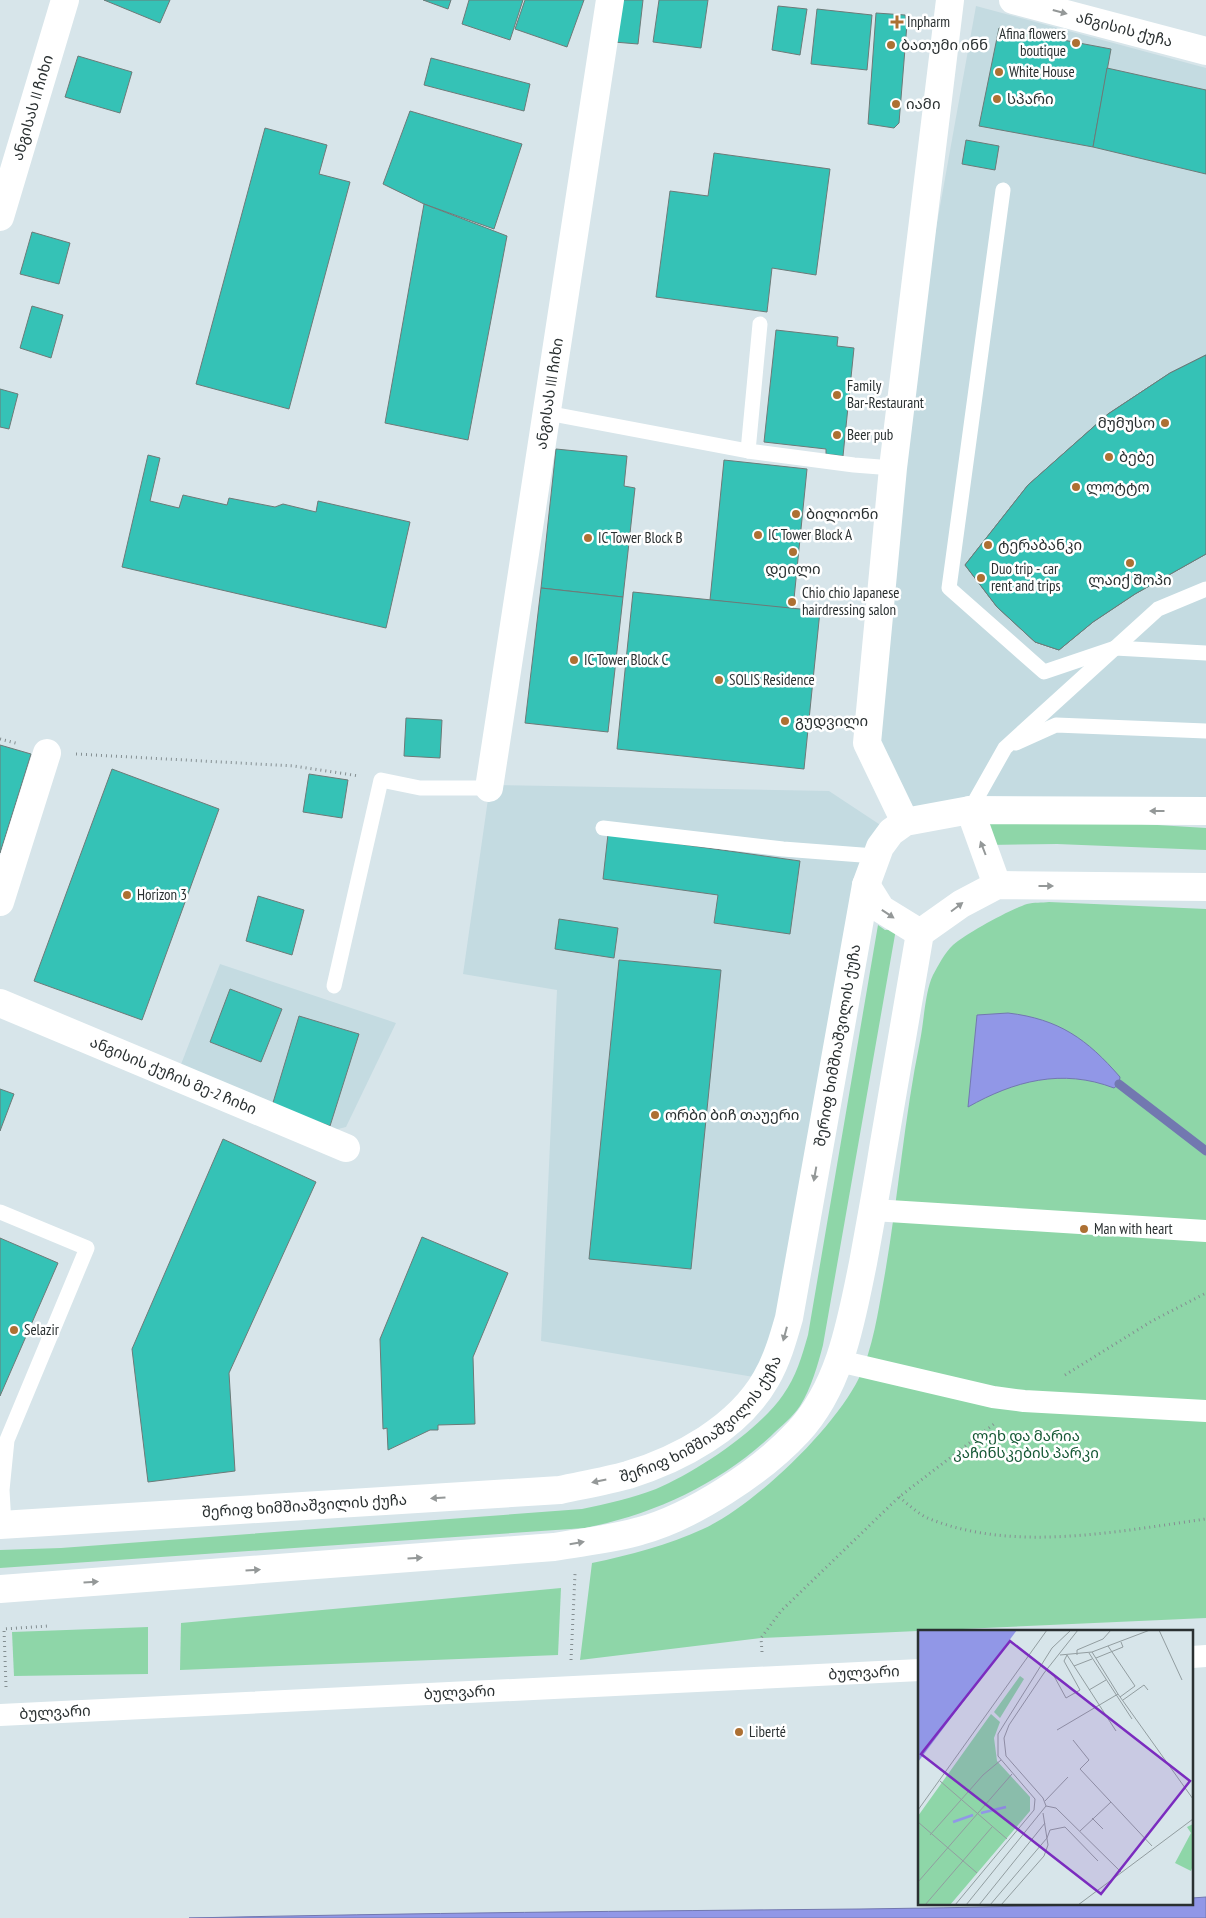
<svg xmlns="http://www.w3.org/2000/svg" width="1206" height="1918" font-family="'PT Sans Narrow','Noto Sans Georgian',sans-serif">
  <rect width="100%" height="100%" fill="#d7e5ea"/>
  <!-- built -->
  <g fill="#c4dbe1">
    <polygon points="976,6 1206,68 1206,811 905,822 867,743 893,468"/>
    <polygon points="490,785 829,791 891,832 766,1379 541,1341 557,990 463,974"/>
    <polygon points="220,964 396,1023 346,1127 326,1132 178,1072"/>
  </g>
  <!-- green -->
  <g fill="#8ed6a8">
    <polygon points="982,814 1206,828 1206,850 1057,844 987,845"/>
    <path d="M1049,902L1206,909V1618L761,1638L580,1660L592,1563C630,1555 668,1545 703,1529C754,1506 834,1429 859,1378C873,1348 878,1312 884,1279C898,1200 904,1119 920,1041C924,1022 925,991 933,975C938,966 945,952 953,945C967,933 1009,910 1027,904C1034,902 1042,903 1049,902Z"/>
    <path d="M878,925L885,930L896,929L823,1345C818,1364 811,1389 800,1406C793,1417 780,1427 771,1436C719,1484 655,1514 585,1528L0,1568V1550L61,1548L582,1509C607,1504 632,1498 656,1489C696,1472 758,1431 783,1395C796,1377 802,1356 808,1335Z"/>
    <polygon points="561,1588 558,1655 180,1670 181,1623"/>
    <polygon points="148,1627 148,1674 14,1676 12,1632"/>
  </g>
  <!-- water -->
  <g fill="#9197e7" stroke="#7278b0">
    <path d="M1008,1013C1059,1019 1087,1039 1120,1077L1119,1084L1114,1088C1062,1068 1014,1081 968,1107L977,1015Z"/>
    <path d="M1206,1897V1918H189C413,1913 636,1911 860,1909C971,1908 1081,1904 1192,1904V1898Z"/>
  </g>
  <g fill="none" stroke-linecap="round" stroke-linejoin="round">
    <!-- stream -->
    <polyline stroke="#7278b0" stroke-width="9" points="1119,1084 1206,1151"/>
  </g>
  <!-- building -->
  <g fill="#35c2b6" stroke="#6d7a78">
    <polygon points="104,0 170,0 160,23"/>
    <polygon points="423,0 451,0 448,9"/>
    <polygon points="469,0 523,0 510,40 462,24"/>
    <polygon points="525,0 584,0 567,47 515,29"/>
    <polygon points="619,0 643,0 638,44 614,42"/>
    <polygon points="659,0 708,0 701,48 653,42"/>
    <polygon points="778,6 807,9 800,55 772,50"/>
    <polygon points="817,9 872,15 867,70 811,64"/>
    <polygon points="876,13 905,15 907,24 899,123 894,128 868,124"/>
    <polygon points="999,28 1111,49 1093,147 979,126"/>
    <polygon points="78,56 132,72 120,113 65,97"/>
    <polygon points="431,58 530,84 524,111 424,85"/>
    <polygon points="1107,68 1206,90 1206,174 1093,147"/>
    <polygon points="410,111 522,144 494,229 424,204 383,184"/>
    <polygon points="265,128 327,145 319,174 350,182 289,409 196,384"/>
    <polygon points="966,140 999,146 995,170 962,164"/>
    <polygon points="714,153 830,169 816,275 772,268 767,312 656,297 670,191 708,196"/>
    <polygon points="424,204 507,236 468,440 385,423"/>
    <polygon points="32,232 70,243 59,284 20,274"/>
    <polygon points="32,306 63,315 51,358 20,348"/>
    <polygon points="776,330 838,337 837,346 854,348 843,456 826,454 826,449 764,442"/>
    <polygon points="1206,355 1206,554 1135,594 1093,622 1059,650 1035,642 997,607 965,565 1028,485 1108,414 1170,373"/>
    <polygon points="1206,355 1206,554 1135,594 1093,622 1059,650 1035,642 997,607 965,565 1028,485 1108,414 1170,373"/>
    <polygon points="0,389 18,394 9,429 0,427"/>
    <polygon points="556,449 627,456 624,486 635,488 623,597 541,588"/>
    <polygon points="148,455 160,458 150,501 179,508 183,495 227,505 229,498 275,507 283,504 316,512 318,501 410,522 386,628 122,567"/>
    <polygon points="724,460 807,469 793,609 710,600"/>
    <polygon points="541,588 623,597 608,732 525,723"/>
    <polygon points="633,592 820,611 804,769 617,749"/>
    <polygon points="406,718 442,720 440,758 404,756"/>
    <polygon points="0,745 31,754 0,853"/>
    <polygon points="112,769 219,809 142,1020 34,981"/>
    <polygon points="309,774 348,780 342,818 303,812"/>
    <polygon points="608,834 800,861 790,934 714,923 718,895 603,879"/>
    <polygon points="258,896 304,910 292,955 246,941"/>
    <polygon points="559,919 618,928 614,958 555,949"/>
    <polygon points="619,960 721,970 691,1269 589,1259"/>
    <polygon points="230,989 282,1009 261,1062 210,1042"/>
    <polygon points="299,1016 359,1034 330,1126 272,1106"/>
    <polygon points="0,1089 14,1094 0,1131"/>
    <polygon points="223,1139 316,1182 229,1373 235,1471 148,1482 132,1349"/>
    <polygon points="422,1237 508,1273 473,1357 475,1424 438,1425 438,1430 430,1430 388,1450 387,1428 383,1429 380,1339"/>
    <polygon points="0,1238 58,1263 0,1396"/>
  </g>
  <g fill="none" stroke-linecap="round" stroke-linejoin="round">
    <!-- path -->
    <g stroke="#848e91" stroke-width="3" stroke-dasharray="1 4" stroke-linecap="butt">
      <polyline points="0,739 19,744"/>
      <polyline points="76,754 294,766 359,776"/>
      <polyline points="1065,1375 1152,1321 1206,1293"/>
      <path d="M899,1497C908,1504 919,1515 930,1519C1015,1553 1119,1531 1206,1519"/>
      <polyline points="762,1652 761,1638 781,1611 899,1497 994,1424"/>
      <polyline points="571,1660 575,1574"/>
      <polyline points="6,1687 4,1629 48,1626"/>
    </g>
    <!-- service -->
    <g stroke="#fff" stroke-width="15">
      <polyline points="1003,190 949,588 1044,672 1115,648 1206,653"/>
      <polyline points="547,413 748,451 854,465 893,468"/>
      <polyline points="748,451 760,324"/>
      <polyline points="1016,743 1056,725 1206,731"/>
      <polyline points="970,810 1005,748 1158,609 1206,589"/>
      <polyline points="603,828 783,849 875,856"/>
      <polyline points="334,986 381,780 420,788 489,788"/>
      <polyline points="0,1212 87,1248 7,1440 2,1490 4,1525"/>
    </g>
    <!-- pedestrian -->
    <g stroke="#fff" stroke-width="22">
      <polyline points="873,1210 1206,1231"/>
      <polyline points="839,1361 993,1397 1024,1401 1206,1411"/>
      <polyline points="1192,1657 1206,1656"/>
      <path id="s1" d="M0,1715L920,1670"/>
    </g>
    <!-- minor -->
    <g stroke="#fff" stroke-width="28">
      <path id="s2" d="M1013,0L1206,51"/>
      <path id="s3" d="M0,217L65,0"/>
      <path id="s4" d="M489,788L610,0"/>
      <polyline points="0,902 47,753"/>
      <path id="s5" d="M0,1003L346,1148"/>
    </g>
    <!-- secondary -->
    <g stroke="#fff" stroke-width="28">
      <polyline points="970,810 997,885"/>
      <polyline points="905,822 867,743 893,468 950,0"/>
      <polyline points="866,885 881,909 920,933"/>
      <path id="s6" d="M0,1525L560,1490C583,1485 606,1481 628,1475C680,1459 738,1428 766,1379C777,1360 783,1339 789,1318L866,885L880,847L891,832L905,822L970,810L1206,811"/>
      <path d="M0,1589L554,1547C582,1542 613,1539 640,1531C692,1517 761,1472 798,1432C840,1387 851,1322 863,1263C870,1225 877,1187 883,1149C896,1077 908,1005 920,933L961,904L997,885L1206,887"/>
    </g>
  </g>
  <!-- one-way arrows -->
  <defs><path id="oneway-solid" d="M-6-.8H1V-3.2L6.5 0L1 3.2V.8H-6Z" transform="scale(1.25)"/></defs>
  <g fill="#949898">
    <use href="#oneway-solid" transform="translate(1060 12) rotate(15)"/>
    <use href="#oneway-solid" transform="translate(1157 811) rotate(-180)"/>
    <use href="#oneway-solid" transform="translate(983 848) rotate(-111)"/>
    <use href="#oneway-solid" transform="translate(1046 886)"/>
    <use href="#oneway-solid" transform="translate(957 907) rotate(-37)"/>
    <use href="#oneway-solid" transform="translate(888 914) rotate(34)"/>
    <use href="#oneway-solid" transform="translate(815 1174) rotate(100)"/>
    <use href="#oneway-solid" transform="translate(785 1334) rotate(105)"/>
    <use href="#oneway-solid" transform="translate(599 1481) rotate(168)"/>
    <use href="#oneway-solid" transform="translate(438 1498) rotate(176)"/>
    <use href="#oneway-solid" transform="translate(577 1543) rotate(-10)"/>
    <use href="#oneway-solid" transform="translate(415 1558) rotate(-4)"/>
    <use href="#oneway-solid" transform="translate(253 1570) rotate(-4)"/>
    <use href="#oneway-solid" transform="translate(91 1582) rotate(-4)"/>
  </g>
  <!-- markers -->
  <g fill="#ad7033" stroke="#fff" stroke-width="2">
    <path d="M894.5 14.5h5v5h5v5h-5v5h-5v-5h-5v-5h5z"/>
    <circle cx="1076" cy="43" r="5"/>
    <circle cx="891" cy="45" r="5"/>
    <circle cx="999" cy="72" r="5"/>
    <circle cx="997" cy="99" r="5"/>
    <circle cx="896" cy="104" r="5"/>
    <circle cx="837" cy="395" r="5"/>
    <circle cx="1165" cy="423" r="5"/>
    <circle cx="837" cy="435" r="5"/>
    <circle cx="1109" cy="457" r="5"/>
    <circle cx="1076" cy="487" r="5"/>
    <circle cx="796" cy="514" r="5"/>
    <circle cx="758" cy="535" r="5"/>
    <circle cx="588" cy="538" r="5"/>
    <circle cx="988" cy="545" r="5"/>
    <circle cx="793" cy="552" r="5"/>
    <circle cx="1130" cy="563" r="5"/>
    <circle cx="981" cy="578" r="5"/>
    <circle cx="792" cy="602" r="5"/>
    <circle cx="574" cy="660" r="5"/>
    <circle cx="719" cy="680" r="5"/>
    <circle cx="785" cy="721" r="5"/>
    <circle cx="127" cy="895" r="5"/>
    <circle cx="655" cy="1115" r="5"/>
    <circle cx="1084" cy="1229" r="5"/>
    <circle cx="14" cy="1330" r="5"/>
    <circle cx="739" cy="1732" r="5"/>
  </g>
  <g text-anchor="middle" stroke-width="5" stroke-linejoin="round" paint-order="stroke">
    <!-- poi labels -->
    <g font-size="15" fill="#2a3031" stroke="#fff" text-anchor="start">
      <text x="907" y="27">Inpharm</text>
      <text x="1066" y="39" text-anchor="end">Afina flowers<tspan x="1066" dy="17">boutique</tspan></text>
      <text x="901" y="50">ბათუმი ინნ</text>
      <text x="1009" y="77">White House</text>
      <text x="1007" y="104">სპარი</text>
      <text x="906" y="109">იამი</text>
      <text x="847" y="391">Family<tspan x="847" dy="17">Bar-Restaurant</tspan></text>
      <text x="1155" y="428" text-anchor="end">მუმუსო</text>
      <text x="847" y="440">Beer pub</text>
      <text x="1119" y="462">ბებე</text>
      <text x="1086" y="492">ლოტტო</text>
      <text x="806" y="519">ბილიონი</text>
      <text x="768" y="540">IC Tower Block A</text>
      <text x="598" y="543">IC Tower Block B</text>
      <text x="998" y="550">ტერაბანკი</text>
      <text x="793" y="574" text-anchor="middle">დეილი</text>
      <text x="991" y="574">Duo trip - car<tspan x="991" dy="17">rent and trips</tspan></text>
      <text x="1130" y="585" text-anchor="middle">ლაიქ შოპი</text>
      <text x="802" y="598">Chio chio Japanese<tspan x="802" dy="17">hairdressing salon</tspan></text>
      <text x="584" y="665">IC Tower Block C</text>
      <text x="729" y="685">SOLIS Residence</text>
      <text x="795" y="726">გუდვილი</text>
      <text x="137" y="900">Horizon 3</text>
      <text x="665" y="1120">ორბი ბიჩ თაუერი</text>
      <text x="1094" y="1234">Man with heart</text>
      <text x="24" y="1335">Selazir</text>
      <text x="749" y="1737">Liberté</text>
    </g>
    <!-- street labels -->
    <g font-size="15" fill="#2a3031" stroke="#fff">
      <text dy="5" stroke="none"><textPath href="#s2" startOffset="115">ანგისის ქუჩა</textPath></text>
      <text dy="5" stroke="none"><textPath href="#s3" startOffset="114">ანგისას II ჩიხი</textPath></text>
      <text dy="5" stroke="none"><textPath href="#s4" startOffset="399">ანგისას III ჩიხი</textPath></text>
      <text dy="5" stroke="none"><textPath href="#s6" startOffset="1145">შერიფ ხიმშიაშვილის ქუჩა</textPath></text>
      <text dy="5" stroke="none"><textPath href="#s5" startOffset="188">ანგისის ქუჩის მე-2 ჩიხი</textPath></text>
      <text dy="5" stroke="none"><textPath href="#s6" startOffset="725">შერიფ ხიმშიაშვილის ქუჩა</textPath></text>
      <text dy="5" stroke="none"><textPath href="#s6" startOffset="305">შერიფ ხიმშიაშვილის ქუჩა</textPath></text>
      <text dy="5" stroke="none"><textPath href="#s1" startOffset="865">ბულვარი</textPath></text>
      <text dy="5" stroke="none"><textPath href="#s1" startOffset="460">ბულვარი</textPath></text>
      <text dy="5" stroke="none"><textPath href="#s1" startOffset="55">ბულვარი</textPath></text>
    </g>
    <!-- park labels -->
    <g font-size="15" fill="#155835" stroke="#fff">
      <text x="1026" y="1441">ლეხ და მარია<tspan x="1026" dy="17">კაჩინსკების პარკი</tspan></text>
    </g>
  </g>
  <!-- overview -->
  <g transform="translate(918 1630)">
    <rect width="275" height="275" fill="#d7e5ea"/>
    <path d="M102,46L106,49L82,88L76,82ZM73,84L82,92L76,108L79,131L112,167V181L32,275H0V186ZM275,194V235L273,241L257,233L273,203L269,197Z" fill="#8ed6a8"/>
    <path d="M0,0H99L0,132Z" fill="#9197e7"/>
    <path fill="none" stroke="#9197e7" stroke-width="2.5" d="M63,183L88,177M35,192L55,185"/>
    <path fill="none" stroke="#929da0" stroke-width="1" d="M241,0L264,50M190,16L217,56L202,67M174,22L200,64M171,23L214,89M142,25L174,22L232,0M149,25L198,101M159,25V20L185,9L193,0M178,28L205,17L203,12M156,36L174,29M128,40L136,46L148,68L162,60L146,31L149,25M171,60L188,50M205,70L226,55L230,60M139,100L200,64L275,169M155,110L171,130L162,139L234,216M22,151L89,209M127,171L150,147M128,176L138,178L203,242M0,180L129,0M116,180L117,169L80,126V104L134,18L153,0M174,188L185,199M0,192L59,243M162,201L193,172M12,205L65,145L83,130M0,252L94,144M7,275L74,197M37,275L116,180M48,275L128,176L125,168L88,126L86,108L91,95L126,43L160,0M61,275L127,193M72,275L129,208L132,200L147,197L180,231M83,275L126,226L130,215L125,183M160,275L275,189"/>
    <path fill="#7b2cbf" fill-opacity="0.15" stroke="#7b2cbf" stroke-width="2.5" d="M92,11L272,151L183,264L3,124Z"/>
    <rect width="275" height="275" fill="none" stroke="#2a3031" stroke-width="2.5"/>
  </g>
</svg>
